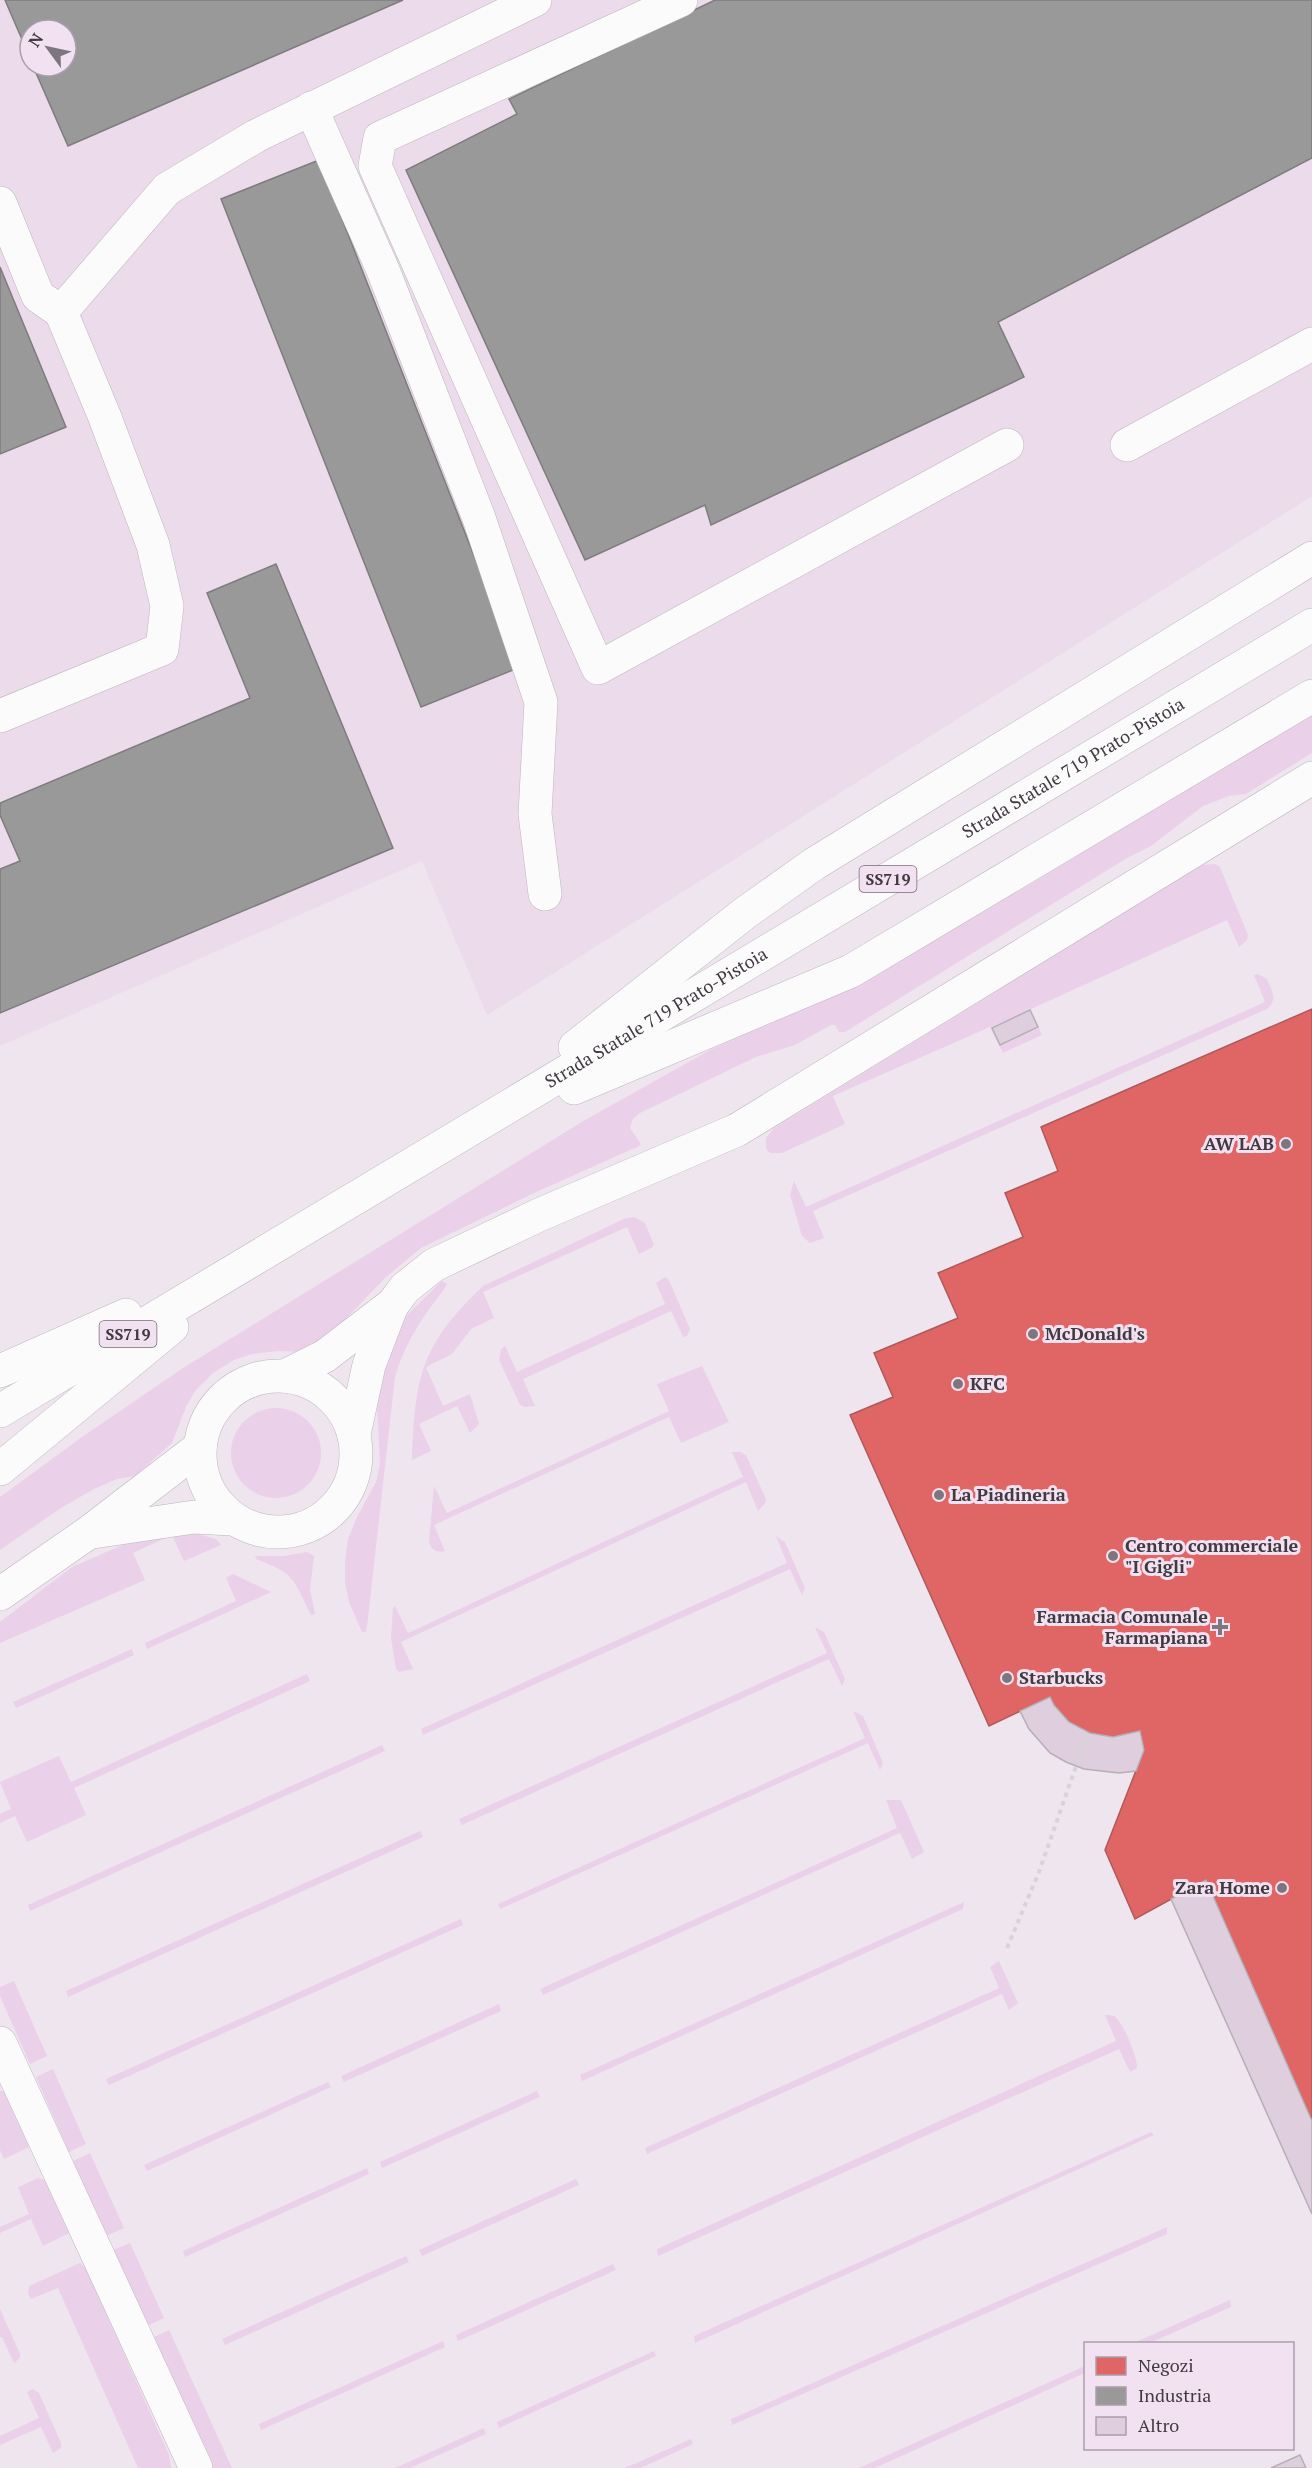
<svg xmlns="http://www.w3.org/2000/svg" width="1312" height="2468" font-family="'PT Serif',serif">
  <rect width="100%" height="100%" fill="#eee5ee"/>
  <!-- built -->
  <path fill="#ecdbeb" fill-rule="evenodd" d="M0,0H1312V496L487,1015L422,861L0,1046ZM30,30H66V66H30Z"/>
  <!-- green -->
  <g fill="#ebd0ea" fill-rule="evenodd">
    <polygon points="1312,714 1312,753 1246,794 1229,796 1203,806 1151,846 1127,858 845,1032 839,1032 835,1025 831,1025 795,1045 756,1057 640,1113 633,1119 630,1128 641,1144 637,1147 534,1193 421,1248 386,1277 330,1335 303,1352 277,1351 252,1354 234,1360 213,1373 195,1391 186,1407 172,1443 135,1476 117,1479 94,1489 61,1508 0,1550 0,1497 82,1437 183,1368 585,1120 712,1049 884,969 999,903"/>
    <path d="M1215,864L1220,867L1248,935L1247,940L1239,947L1227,920L1031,1009L1042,1035L1003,1053L990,1027L833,1096L845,1124L782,1153H770L766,1149V1138L774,1128L1202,865ZM1030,1010L1038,1028L1000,1045L992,1028Z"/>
    <path d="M1258,974L1267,979C1272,991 1278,1000 1267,1009L813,1211L824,1238L810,1243L802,1236L790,1195L794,1181L806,1207L1265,1002L1254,975Z"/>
    <path d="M634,1217L645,1223L654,1245L651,1248L639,1254L627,1227L483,1292L494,1318L471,1329L452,1354L426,1367L443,1406L470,1394L479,1424L470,1433L457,1406L419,1424L431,1451L412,1460C415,1376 421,1345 483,1286L626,1218Z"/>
    <polygon points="665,1277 669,1280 690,1329 687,1336 683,1337 671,1311 523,1379 535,1406 525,1407 520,1405 499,1360 501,1349 505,1346 517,1372 665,1304 656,1283"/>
    <path d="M442,1281L447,1284L445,1288C423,1316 405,1342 395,1377L367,1627L366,1632H362L349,1602L345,1583V1561L348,1539L357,1517L376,1482L380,1465L376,1383L403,1319Z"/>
    <path d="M702,1366L729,1422L681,1443L669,1417L434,1525L445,1551C436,1553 431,1550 429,1541L434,1486L447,1513L669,1411L657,1384Z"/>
    <circle cx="276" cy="1453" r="45"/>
    <polygon points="732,1452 740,1452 746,1455 765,1497 766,1502 758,1511 746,1482 401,1642 413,1669 399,1672 396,1669 391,1638 393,1608 395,1606 408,1633 743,1477"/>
    <polygon points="186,1531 216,1539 221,1545 184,1561 172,1535 133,1553 145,1580 0,1643 0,1622 72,1567 134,1540"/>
    <polygon points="776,1536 785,1542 805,1588 802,1595 790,1569 423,1735 421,1729 787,1563"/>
    <path d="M307,1552L314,1556L310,1590L315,1614L311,1615C293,1579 296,1574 256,1559L255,1556H284Z"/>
    <polygon points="233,1574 271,1592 147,1649 145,1643 236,1601 226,1578"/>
    <polygon points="815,1627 824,1632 845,1679 842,1686 829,1659 462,1825 459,1819 827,1653"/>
    <polygon points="132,1649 134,1655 16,1708 13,1702"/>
    <polygon points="307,1674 310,1681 74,1788 86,1815 27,1842 15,1816 0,1823 0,1814 11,1809 0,1782 59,1756 71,1782"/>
    <polygon points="853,1711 863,1716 883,1763 880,1770 868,1743 500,1909 498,1904 865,1738"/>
    <polygon points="382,1745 385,1751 30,1911 28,1905"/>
    <polygon points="886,1800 901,1800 924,1852 912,1859 900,1833 543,1995 540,1989 897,1828"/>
    <polygon points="420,1831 423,1837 68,1997 66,1991"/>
    <polygon points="964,1902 963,1909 582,2081 580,2075"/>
    <polygon points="461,1919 463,1925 109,2085 106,2079"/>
    <polygon points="999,1961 1018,2003 1009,2010 1002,1994 647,2154 645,2148 999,1988 990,1967"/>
    <polygon points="14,1981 47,2056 30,2064 0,1996 0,1987"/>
    <polygon points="499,2004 501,2011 344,2082 341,2076"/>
    <path d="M1105,2015C1106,2015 1113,2015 1114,2016C1123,2021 1138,2059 1137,2068L1130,2072L1119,2049L658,2256L657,2249L1116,2041Z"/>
    <polygon points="53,2069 86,2144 69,2152 36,2077"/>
    <polygon points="328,2082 331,2087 147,2171 144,2165"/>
    <polygon points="0,2091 5,2091 29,2147 4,2159 0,2150"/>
    <polygon points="537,2091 540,2097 382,2168 380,2162"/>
    <polygon points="1151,2132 1154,2135 695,2343 694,2336"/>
    <polygon points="90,2153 124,2228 106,2236 73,2161"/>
    <polygon points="367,2168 369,2174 185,2257 183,2251"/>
    <polygon points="38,2178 45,2180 69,2233 43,2246 31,2219 0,2233 0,2227 29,2214 18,2187"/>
    <polygon points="576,2179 579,2185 422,2256 419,2250"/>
    <polygon points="1167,2227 1167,2234 732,2425 731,2419"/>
    <polygon points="130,2243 164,2318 147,2326 113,2250"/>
    <polygon points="406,2256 409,2262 225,2345 222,2339"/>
    <polygon points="80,2263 86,2268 156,2426 169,2455 171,2468 138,2468 58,2288 31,2299 28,2294 29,2286"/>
    <polygon points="613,2264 616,2270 458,2341 456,2335"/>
    <polygon points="1230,2300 1231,2307 1150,2343 1134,2343"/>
    <polygon points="0,2309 20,2354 20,2358 14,2363 2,2337 0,2337"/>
    <polygon points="169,2330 232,2468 212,2468 154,2337"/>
    <polygon points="443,2341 445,2347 261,2430 259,2424"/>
    <polygon points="654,2351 656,2356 499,2428 497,2422"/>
    <polygon points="1085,2366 1085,2373 875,2468 859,2468"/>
    <polygon points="33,2389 39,2393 61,2443 61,2448 53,2453 41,2427 0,2445 0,2436 39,2418 27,2392"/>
    <polygon points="484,2428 486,2434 410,2468 395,2468"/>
    <polygon points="691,2439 693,2444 641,2468 625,2468"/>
  </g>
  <!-- shops -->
  <polygon fill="#e06666" stroke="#b0595b" stroke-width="1.5" points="1312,1009 1312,2121 1206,1880 1135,1919 1105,1850 1144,1750 1140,1731 1113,1737 1090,1733 1069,1722 1054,1705 1050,1697 989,1726 850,1415 893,1397 874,1353 958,1318 938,1273 1023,1237 1005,1193 1058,1171 1041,1127"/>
  <!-- industry -->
  <g fill="#999" stroke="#7f7c7f" stroke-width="1.5">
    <polygon points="5,0 403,0 68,146 33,66 66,66 66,30 30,30 30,58"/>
    <polygon points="715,0 1312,0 1312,158 998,322 1024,377 711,525 705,505 585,560 406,170 517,114 509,99"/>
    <polygon points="319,160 518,668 421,707 221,199"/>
    <polygon points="0,267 66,427 0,454"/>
    <polygon points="276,564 393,848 0,1013 0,869 20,861 0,815 0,803 250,698 207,593"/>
  </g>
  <!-- building -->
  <g fill="#decede" stroke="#b6b0b6" stroke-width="1.5">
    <polygon points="1030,1010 1038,1027 1000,1045 992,1028"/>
    <polygon points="1050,1697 1054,1705 1069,1722 1090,1733 1113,1737 1140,1731 1144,1750 1136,1771 1119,1773 1084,1769 1066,1762 1050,1753 1029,1729 1020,1711"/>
    <polygon points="1206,1880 1312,2121 1312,2214 1171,1899"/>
    <polygon points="1300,2455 1306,2468 1271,2468"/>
  </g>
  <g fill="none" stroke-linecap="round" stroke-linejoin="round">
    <defs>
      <g id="minor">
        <polyline points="681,0 380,138 375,166 598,668 1007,445"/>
        <polyline points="311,108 383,270 479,518 541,702 535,814 545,894"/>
        <polyline points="0,203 38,296 61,312"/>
        <polyline points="1127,445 1312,344"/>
        <polyline points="0,716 162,649 167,606 153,545 104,415 61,312 167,189 256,136 535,0"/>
        <polyline points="285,1376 325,1356 393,1304 405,1288 434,1265 539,1215 737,1130 1312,778"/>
        <circle cx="278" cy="1454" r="78"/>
        <polyline points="354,1434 369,1365 392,1305"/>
        <polyline points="93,1532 194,1517 233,1519"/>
        <polyline points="0,1594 88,1533 200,1447"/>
        <polyline points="0,2043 196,2468"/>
      </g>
      <g id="highway">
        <polyline points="575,1047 745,913 814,864 1312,558"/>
        <polyline points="574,1088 851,971 1312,696"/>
        <polyline points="0,1371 126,1315"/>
        <path id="s1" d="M0,1411L1312,625"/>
        <polyline points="0,1469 172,1327"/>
      </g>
    </defs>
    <!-- minor casing -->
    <use href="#minor" stroke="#bcb5bc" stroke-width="34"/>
    <!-- highway casing -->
    <use href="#highway" stroke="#bcb5bc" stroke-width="34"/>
    <!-- path -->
    <polyline stroke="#d6d4d6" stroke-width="4" stroke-dasharray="4.5 4.5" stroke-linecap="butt" points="1007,1948 1039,1872 1087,1735"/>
    <!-- minor -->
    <use href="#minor" stroke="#fcfbfc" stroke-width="33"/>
    <!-- highway -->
    <use href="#highway" stroke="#fcfbfc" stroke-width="33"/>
  </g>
  <!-- markers -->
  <g fill="#7e767e" stroke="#f2e1f1" stroke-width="2">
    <circle cx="1286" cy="1144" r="6"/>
    <circle cx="1033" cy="1334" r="6"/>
    <circle cx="958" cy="1384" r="6"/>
    <circle cx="939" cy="1495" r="6"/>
    <circle cx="1113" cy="1556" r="6"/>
    <path d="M1217 1618h6v6h6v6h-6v6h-6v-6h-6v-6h6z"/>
    <circle cx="1007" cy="1678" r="6"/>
    <circle cx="1282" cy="1888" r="6"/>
  </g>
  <g text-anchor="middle" stroke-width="6" stroke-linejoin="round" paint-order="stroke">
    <!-- shield labels -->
    <g fill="#f2e1f1" stroke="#766c76" stroke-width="1.5">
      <rect x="859.5" y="866" width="57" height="26" rx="4.5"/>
      <rect x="99.5" y="1321" width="57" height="26" rx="4.5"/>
    </g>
    <g font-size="16" font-weight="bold" fill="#413a41">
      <text x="888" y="885">SS719</text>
      <text x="128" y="1340">SS719</text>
    </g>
    <!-- street labels -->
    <g font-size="18" fill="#413a41" stroke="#f2e1f1">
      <text dy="6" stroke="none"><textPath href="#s1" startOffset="1251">Strada Statale 719 Prato-Pistoia</textPath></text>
      <text dy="6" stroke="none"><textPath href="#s1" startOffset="765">Strada Statale 719 Prato-Pistoia</textPath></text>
    </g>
    <!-- poi labels -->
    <g font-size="18" font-weight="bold" fill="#413a41" stroke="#f2e1f1" text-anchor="start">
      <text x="1274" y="1150" text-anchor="end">AW LAB</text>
      <text x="1045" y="1340">McDonald's</text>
      <text x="970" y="1390">KFC</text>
      <text x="951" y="1501">La Piadineria</text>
      <text x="1125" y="1552">Centro commerciale<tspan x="1125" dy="21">"I Gigli"</tspan></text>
      <text x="1208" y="1623" text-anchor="end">Farmacia Comunale<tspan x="1208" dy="21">Farmapiana</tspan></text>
      <text x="1019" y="1684">Starbucks</text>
      <text x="1270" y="1894" text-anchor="end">Zara Home</text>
    </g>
  </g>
  <!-- legend -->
  <rect x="1084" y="2342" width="210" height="108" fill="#f2e1f1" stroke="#ab9eab" stroke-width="1.5"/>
  <rect x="1096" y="2357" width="30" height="18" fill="#e06666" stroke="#ab9eab" stroke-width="1.5"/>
  <text x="1138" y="2372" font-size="18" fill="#413a41">Negozi</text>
  <rect x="1096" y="2387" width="30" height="18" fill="#999999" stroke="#ab9eab" stroke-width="1.5"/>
  <text x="1138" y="2402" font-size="18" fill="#413a41">Industria</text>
  <rect x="1096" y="2417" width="30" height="18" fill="#decede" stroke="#ab9eab" stroke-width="1.5"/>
  <text x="1138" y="2432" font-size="18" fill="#413a41">Altro</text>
  <!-- north arrow -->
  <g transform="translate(48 48) rotate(303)"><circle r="28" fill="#f2e1f1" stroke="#ab9eab" stroke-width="1.5"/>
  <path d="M0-4.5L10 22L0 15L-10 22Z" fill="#7e767e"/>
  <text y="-9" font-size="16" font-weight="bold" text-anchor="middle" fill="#413a41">N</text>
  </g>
</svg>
